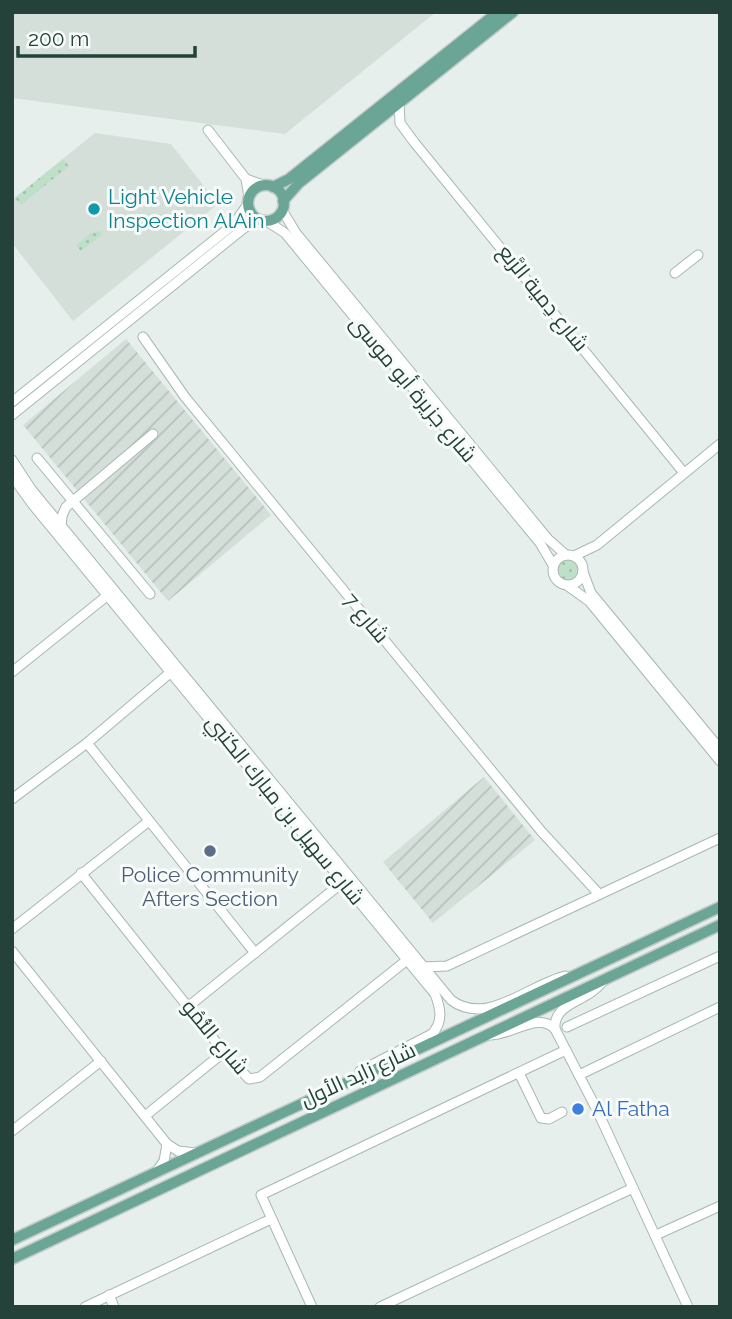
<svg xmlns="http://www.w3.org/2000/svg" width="732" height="1319" font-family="Raleway,Cairo,sans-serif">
  <defs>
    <pattern id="industrial-furrows" width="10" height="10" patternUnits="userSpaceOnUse" patternTransform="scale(1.75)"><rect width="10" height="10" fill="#d4dfda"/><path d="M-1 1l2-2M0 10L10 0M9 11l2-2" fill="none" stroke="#b6c1bc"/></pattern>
    <pattern id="green-dots" width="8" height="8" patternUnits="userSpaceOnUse" patternTransform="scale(1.75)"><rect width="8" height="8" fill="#bfe0c8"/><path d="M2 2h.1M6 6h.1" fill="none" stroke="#a4c1ad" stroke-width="1.8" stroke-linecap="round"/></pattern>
  </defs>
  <rect width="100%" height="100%" fill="#e6efeb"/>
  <!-- built -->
  <g fill="#d4dfda">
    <polygon points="12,12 436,12 285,134 12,98"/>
    <polygon points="95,133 171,144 218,204 73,321 12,243 12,200"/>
  </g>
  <!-- industrial -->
  <g fill="url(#industrial-furrows)">
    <polygon points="126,339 271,515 168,601 23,425"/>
    <polygon points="484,777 535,840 433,923 383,862"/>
  </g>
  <!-- green -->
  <g fill="url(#green-dots)">
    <polygon points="63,159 69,166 21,205 15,198"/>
    <polygon points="100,231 103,234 81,251 76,245 91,233"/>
    <circle cx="567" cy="570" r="11"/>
  </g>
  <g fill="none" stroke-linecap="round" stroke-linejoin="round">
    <defs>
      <g id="minor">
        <polyline points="399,104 400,123 414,142 684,473"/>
        <polyline points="208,130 246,179 249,197"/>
        <polyline points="246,179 263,185"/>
        <polyline points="282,210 296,233 548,539 566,555"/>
        <polyline points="265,220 285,233 540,543 553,565"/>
        <polyline points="675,273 698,255"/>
        <polyline points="143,337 185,397 541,831 598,893"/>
        <polyline points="12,402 234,224 248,204"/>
        <polyline points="12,415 244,228 260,219"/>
        <polyline points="37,458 150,594"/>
        <path d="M12,460L31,489L451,1000C487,1027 528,985 565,976"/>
        <path d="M12,476L33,505L435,994C441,1009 443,1022 432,1034L360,1071"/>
        <polyline points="61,527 62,516 66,507 153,434"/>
        <circle cx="568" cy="570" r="15"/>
        <polyline points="574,556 597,545 720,444"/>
        <polyline points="583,572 591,593 720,749"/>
        <polyline points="568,586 589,601 720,761"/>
        <polyline points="12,672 108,595"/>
        <polyline points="87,743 255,953"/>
        <polyline points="12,799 87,743 171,672"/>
        <polyline points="81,873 224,1052 249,1079 260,1077 407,960"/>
        <polyline points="12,929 149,821"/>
        <polyline points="12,951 167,1144 178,1151 196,1153"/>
        <polyline points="422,967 447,966 720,838"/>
        <polyline points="189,1006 343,882"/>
        <polyline points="567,1027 720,956"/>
        <path d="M555,1029C553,1002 587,1003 603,981"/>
        <path d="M489,1035C511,1036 538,1011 555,1029L597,1110L688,1307"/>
        <polyline points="519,1073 541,1118 549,1119 562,1112"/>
        <polyline points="579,1075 720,1007"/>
        <polyline points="145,1116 224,1052"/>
        <polyline points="12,1131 101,1061"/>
        <polyline points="157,1171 164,1161 167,1144"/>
        <polyline points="656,1235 720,1206"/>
        <polyline points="109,1295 114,1307"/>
        <polyline points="85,1307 271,1219"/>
        <polyline points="312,1307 261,1195 566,1050"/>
        <polyline points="380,1307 633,1188"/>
      </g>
      <g id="major">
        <circle cx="266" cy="203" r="18"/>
        <polyline points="273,187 289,179 498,12"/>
        <polyline points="283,201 299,183 513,12"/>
        <polyline points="12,1240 720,907"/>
        <polyline points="12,1259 720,925"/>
      </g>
    </defs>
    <!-- minor casing -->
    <use href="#minor" stroke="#a8b8b2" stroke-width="11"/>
    <!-- major casing -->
    <use href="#major" stroke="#c2cac8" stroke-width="13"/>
    <!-- minor -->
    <use href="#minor" stroke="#fff" stroke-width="9"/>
    <!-- major -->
    <use href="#major" stroke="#6aa596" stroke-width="10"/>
  </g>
  <!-- markers -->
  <circle fill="#0f9aa8" stroke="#f7fbf9" stroke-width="2.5" cx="94" cy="209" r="7"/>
  <circle fill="#5c6f8a" stroke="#f7fbf9" stroke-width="2.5" cx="210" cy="851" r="7"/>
  <circle fill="#3f7fe0" stroke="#f7fbf9" stroke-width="2.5" cx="578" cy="1109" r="7"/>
  <g text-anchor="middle" stroke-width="6" stroke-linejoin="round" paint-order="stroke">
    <!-- culture labels -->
    <g font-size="21" fill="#0d838f" stroke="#f7fbf9" text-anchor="start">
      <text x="108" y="204">Light Vehicle<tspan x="108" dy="24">Inspection AlAin</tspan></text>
    </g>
    <!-- street labels -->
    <g font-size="21" fill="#24423a" stroke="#f7fbf9">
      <text transform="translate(543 298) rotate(51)" y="7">شارع دِمية الرَّبع</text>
      <text transform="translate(413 389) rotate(50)" y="7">شارع جزيرة أبو موسى</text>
      <text transform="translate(366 618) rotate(50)" y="7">شارع 7</text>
      <text transform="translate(285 810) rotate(51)" y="7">شارع سهيل بن مبارك الكتبي</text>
      <text transform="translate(215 1037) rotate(50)" y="7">شارع النُّمُو</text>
      <text transform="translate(358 1075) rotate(-25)" y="7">شارع زايد الأول</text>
    </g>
    <!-- service labels -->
    <g font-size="21" fill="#4e5e75" stroke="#f7fbf9">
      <text x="210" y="882">Police Community<tspan x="210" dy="24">Afters Section</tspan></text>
    </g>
    <!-- shop labels -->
    <g font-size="21" fill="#366cbe" stroke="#f7fbf9" text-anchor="start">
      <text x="592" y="1116">Al Fatha</text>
    </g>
  </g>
  <!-- border -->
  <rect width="732" height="1319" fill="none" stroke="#24423a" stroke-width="28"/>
  <!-- scale -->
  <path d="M18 46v10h177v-10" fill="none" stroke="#24423a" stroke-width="3.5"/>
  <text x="28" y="46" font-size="21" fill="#24423a" stroke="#f7fbf9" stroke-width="5" paint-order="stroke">200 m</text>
</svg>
